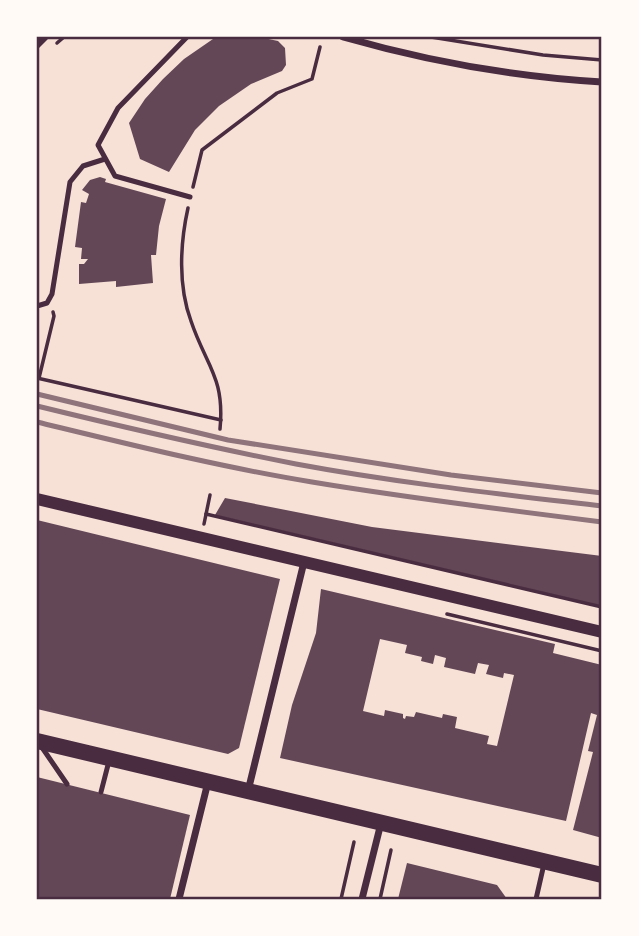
<svg xmlns="http://www.w3.org/2000/svg" width="639" height="936" font-family="'Asap Condensed',sans-serif">
  <rect width="100%" height="100%" fill="#f7e1d7"/>
  <!-- building -->
  <g fill="#644757" fill-rule="evenodd">
    <polygon points="217,37 259,37 278,41 285,48 286,65 282,71 251,84 219,106 195,130 169,172 140,159 129,123 145,99 163,79 184,59 213,39 216,39"/>
    <polygon points="100,177 106,179 105,182 166,199 159,226 156,255 151,255 153,283 116,287 116,281 79,284 79,264 84,264 88,259 81,259 82,248 75,247 81,202 86,203 89,194 82,190 90,180"/>
    <polygon points="225,498 372,527 602,556 602,606 215,515"/>
    <polygon points="37,520 280,579 239,748 228,754 37,709"/>
    <path d="M321,589L555,644L553,653L602,665V838L573,830L593,752L588,751L597,715L591,713L566,821L280,758L292,705L316,633ZM380,639L407,645L405,653L422,657L421,661L433,664L435,655L446,658L444,667L475,674L478,663L489,665L486,674L503,678L504,673L514,675L497,746L487,744L489,736L455,728L457,717L443,714L442,718L416,712L414,717L406,716L405,719L403,718V714L385,710L384,716L363,711Z"/>
    <polygon points="37,777 190,815 170,899 37,899"/>
    <polygon points="407,863 497,885 507,899 398,899"/>
  </g>
  <g fill="none" stroke-linecap="round" stroke-linejoin="round">
    <!-- path -->
    <g stroke="#4a2c40" stroke-width="3.5">
      <polyline points="431,37 543,55 602,60"/>
      <polyline points="57,43 64,37"/>
      <polyline points="193,187 202,150 277,93 312,79 320,47"/>
      <path d="M188,208C180,244 178,286 191,321C206,366 225,377 220,429"/>
      <polyline points="37,378 221,420"/>
      <polyline points="39,378 54,316 53,312"/>
      <polyline points="206,514 602,607"/>
      <polyline points="204,524 210,495"/>
      <polyline points="447,614 602,651"/>
      <polyline points="341,899 354,842"/>
      <polyline points="380,899 391,850"/>
    </g>
    <!-- service -->
    <g stroke="#4a2c40" stroke-width="5">
      <polyline points="187,37 118,108 98,145 115,176 190,197"/>
      <polyline points="37,306 47,303 52,294 70,182 83,166 105,159"/>
      <polyline points="41,746 67,784"/>
      <polyline points="101,792 109,761"/>
      <polyline points="536,899 544,864"/>
    </g>
    <!-- minor -->
    <g stroke="#4a2c40" stroke-width="7">
      <path d="M343,37C427,61 515,77 602,82"/>
      <polyline points="37,45 45,37"/>
      <polyline points="248,791 304,562"/>
      <polyline points="179,899 208,782"/>
      <polyline points="362,899 381,823"/>
    </g>
    <!-- tertiary -->
    <polyline stroke="#4a2c40" stroke-width="12" points="37,499 602,632"/>
    <!-- primary -->
    <polyline stroke="#4a2c40" stroke-width="16" points="37,741 602,875"/>
    <!-- rail -->
    <g stroke="#8f747c" stroke-width="5">
      <polyline points="37,394 228,440 451,475 602,493"/>
      <path d="M37,406C123,427 209,447 296,464C398,483 500,494 602,506"/>
      <path d="M37,422C128,444 220,467 312,482C408,498 505,510 602,522"/>
    </g>
  </g>
  <!-- border -->
  <rect width="639" height="936" fill="none" stroke="#fffaf5" stroke-width="77"/>
  <rect x="38" y="38" width="562" height="860" fill="none" stroke="#4a2c40" stroke-width="2.5"/>
</svg>
